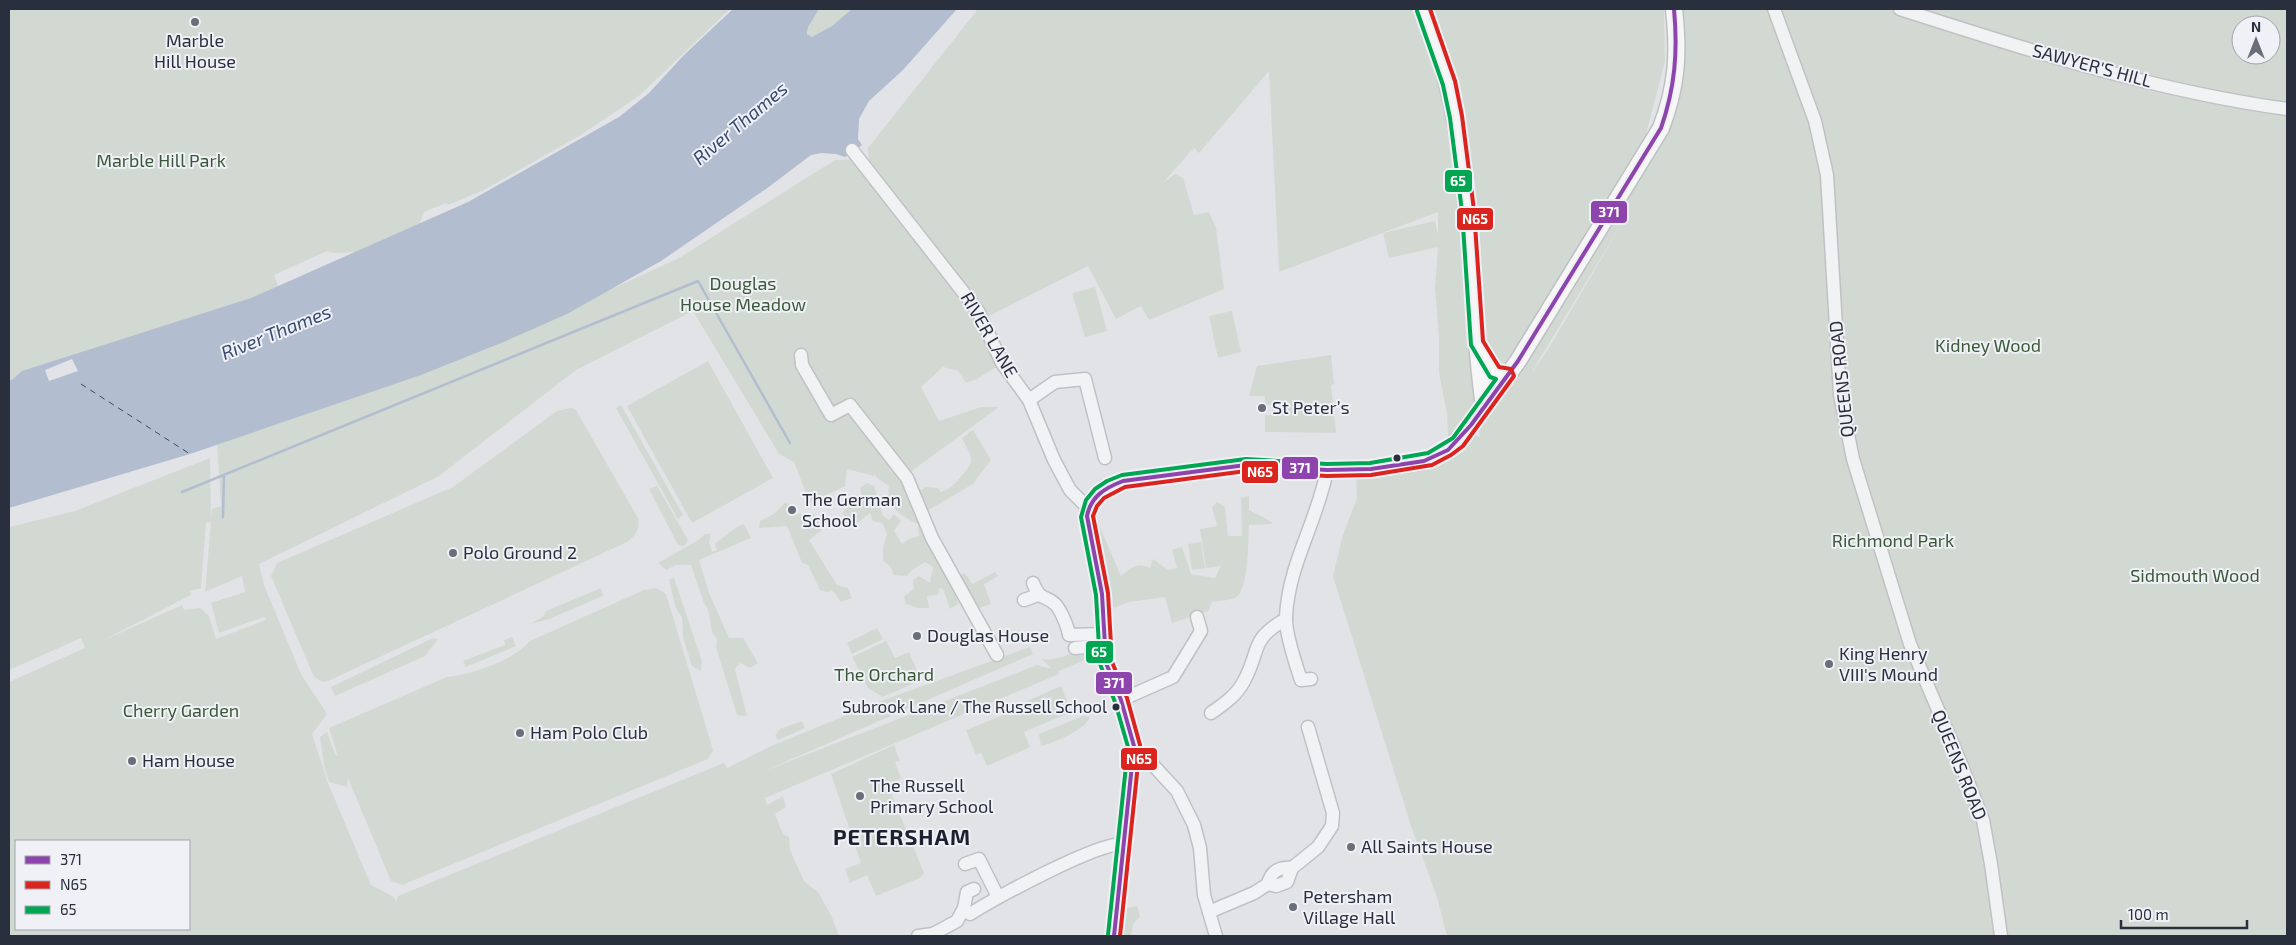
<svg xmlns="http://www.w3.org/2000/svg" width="2296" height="945" font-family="'Exo 2',sans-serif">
  <rect width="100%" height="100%" fill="#e2e3e6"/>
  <!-- green -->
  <g fill="#d2d9d2" fill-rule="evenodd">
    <polygon points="9,9 730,9 640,95 584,133 484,190 448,205 446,203 424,212 416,233 384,251 335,253 327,251 274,275 280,290 9,382"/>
    <path d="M819,9H852C842,17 821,38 808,37V27Z"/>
    <path d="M978,9H1664L1665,61L1644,142L1501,376L1448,435L1447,414L1439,372V339L1435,287L1438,247L1389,258L1383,233L1435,221L1438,235V212L1279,272L1269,71L1199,153L1194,148L1163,183L1175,174L1183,178L1194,215L1209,212L1216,228L1224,289L1149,320L1141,306L1116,319L1088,266L989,316L983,308L977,319L998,366L977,379L966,383L958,371L943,367L921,387L939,421L981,407H999L913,470L907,478L919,491L926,487L938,488L941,492C952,488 951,487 959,479C976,459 973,461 962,438L973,430L991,460L973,484L920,515L951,578L965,573L972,584L995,572L998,576L984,584L991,604L980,608L956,597L958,604L950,609L943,589L939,588L938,595L927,596L929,608H918L906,604L904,596L914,589L913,580L919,576L930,583L933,567L925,562L912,570L907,576L894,575L890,566L883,561V548L887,534L882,523L873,521L870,513L854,526L846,523L843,513L847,506L858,504L863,499L860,488L867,483L874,486L883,516L889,520L894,514L901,521L894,531L902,544L909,539L919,536L918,524C902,517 885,506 889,486L877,478L874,473V476L847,469L845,486L810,503L794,462L779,454L693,311L576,370L439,476L259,564L264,585L301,674L327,714L312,734L328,783L371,885L394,897L396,902L398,896L724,763L727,768L769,747L876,703L1030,647L1033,654L762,772L1037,665L1052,669L1041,659C1063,662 1071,649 1088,651L1089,658L1059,671V674L765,798L767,805L783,796L786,807L775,814L783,834L789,837L790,850L804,881L818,892L831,915L839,936H9V682L85,648L81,638L9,670V527L75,511L210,458L211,518L212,509L221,506L217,442L510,336L679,258L835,160L865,159L869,161L868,148ZM211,522L205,592L242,576L245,592L211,603L219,633L264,617L266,620L216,639L209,616L200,608L184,610L182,605L102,641L191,595L190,591L201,588L206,523ZM16,841H189V929H16Z"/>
    <path d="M1679,9H2287V936H1447L1436,894L1411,826L1333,576L1342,538L1357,498L1356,479L1439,465L1472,434L1480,437L1478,426L1663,132ZM2241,25H2271V55H2241ZM1624,220L1550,346L1533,371V370Z"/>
    <polygon points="1095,287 1107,331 1085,337 1072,293"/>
    <polygon points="1232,311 1241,352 1218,358 1209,316"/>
    <polygon points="1331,355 1334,384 1331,385 1336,433 1265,432 1265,415 1272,415 1272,405 1265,405 1265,396 1249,396 1257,366"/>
    <polygon points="708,361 773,478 692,523 627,406"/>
    <polygon points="621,405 683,515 678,519 616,408"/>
    <path d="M571,408L576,410L638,518C640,529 636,535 627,542L328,681L323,682L314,677L271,576L277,563L453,487L557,411Z"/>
    <polygon points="657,486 688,540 684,546 678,545 649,489"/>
    <path d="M1249,496V510L1272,522L1271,524L1249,525C1248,539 1249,592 1235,598C1229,600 1219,601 1212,602L1208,611L1172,623L1165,597L1129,602L1108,610L1092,512L1097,507L1098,523L1121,576C1130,569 1138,561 1150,568L1153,559L1168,570L1177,568L1172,550L1182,547L1191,574L1215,578L1221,566L1206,568L1200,529L1217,526L1212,507L1217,502L1225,507L1228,536H1242L1241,498Z"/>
    <polygon points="785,503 792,505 795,514 814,514 822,530 809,540 837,585 848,588 852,598 841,602 832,590 828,592 820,590 808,565 802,563 787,526 759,528 760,521 774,514"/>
    <path d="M744,524L751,538L699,560L709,593L729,638H743L758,663L750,668L740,663L735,669L747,716L737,715L716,647L717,639C707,629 713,613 704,603L691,565H676L666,570L658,563L697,541L705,534H711L709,542L712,552L717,550L715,543C726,537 732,528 744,524Z"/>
    <polygon points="1201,542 1205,568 1192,570 1188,544"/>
    <polygon points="674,578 702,661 701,671 692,666 683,638 682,618 675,606 669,579"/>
    <polygon points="601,588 603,596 549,619 531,624 544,616 546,611"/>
    <path d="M656,588L666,594L713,750L708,759L402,885L391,881L348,778L347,787L329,782L324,766L320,737L327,732L335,754L338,756L329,728L447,677C472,674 513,661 530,641L644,590Z"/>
    <polygon points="877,628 883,639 852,654 847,643"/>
    <polygon points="512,637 516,646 466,667 463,661 505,645 504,640"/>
    <polygon points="433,638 438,639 425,656 335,696 331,687"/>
    <polygon points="886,641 895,658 909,652 921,680 883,697 868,688 852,657"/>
    <polygon points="1061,686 1071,712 1024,732 1030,747 987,766 981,753 976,755 966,730 1028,705 1027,701"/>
    <path d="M1083,716L1090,717C1086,729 1054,743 1041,746L1039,734Z"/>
    <polygon points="802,721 805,728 778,740 775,736 780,729"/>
    <polygon points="894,745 900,761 895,762 901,778 889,786 889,788 924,873 920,878 876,896 867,875 850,883 845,869 861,863 831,774"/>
    <polygon points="1137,906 1140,917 1133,924 1131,936 1122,936 1127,908"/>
  </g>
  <!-- water -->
  <polygon fill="#b2bdcf" points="733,9 819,9 808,27 807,34 812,37 832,26 852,9 957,9 903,70 869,101 859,119 858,139 862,145 845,157 836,154 821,153 811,155 766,189 661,261 567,314 506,341 421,375 190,454 9,508 9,380 12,380 22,371 251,298 468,202 619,117 649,93 684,55"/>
  <!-- pier -->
  <polygon fill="#e2e3e6" points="72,359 78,371 49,381 45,370"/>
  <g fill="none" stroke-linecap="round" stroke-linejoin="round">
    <!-- stream -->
    <g stroke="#b2bdcf" stroke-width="2.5">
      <polyline points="182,492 698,281 790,443"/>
      <polyline points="223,517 224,475"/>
    </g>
    <!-- ferry -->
    <polyline stroke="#374a6f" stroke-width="1" stroke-dasharray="6 5" stroke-linecap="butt" points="81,384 190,454"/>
    <defs>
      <g id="minor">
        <polyline points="1774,9 1815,121 1827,175 1840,395 1853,459 1910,644 1959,759 1983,820 1991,864 2001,936"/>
        <path d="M1900,9C2027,50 2155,91 2287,109"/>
        <polyline points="852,150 978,311 1002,363 1029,400 1054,460 1070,490 1083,503 1089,506"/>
        <polyline points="801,355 802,365 831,415 850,405 907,478 932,538 997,655"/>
        <polyline points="1029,400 1055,382 1085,379 1105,458"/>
        <path d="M1033,583C1041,603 1046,594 1056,605C1061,611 1068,627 1069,635L1103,634"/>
        <polyline points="1024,600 1038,595"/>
        <polyline points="1075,648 1104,645"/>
        <path d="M1311,679L1301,680C1296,665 1285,633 1286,617C1288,565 1318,520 1327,470"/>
        <polyline points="1121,700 1173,677 1201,631 1197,617"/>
        <path d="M1211,713C1224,704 1237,695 1244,681C1261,650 1249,640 1286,619"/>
        <polyline points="1134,750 1142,753 1177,791 1194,825 1200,848 1204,895 1216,936"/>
        <polyline points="965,864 979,859 998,897"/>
        <path d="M1268,884C1271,871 1279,867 1292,868"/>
        <polyline points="1209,912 1254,893 1268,884 1276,886 1287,882 1292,868 1318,847 1332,826 1333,813 1308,727"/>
        <path d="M970,914C996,898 1097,842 1124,844"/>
        <polyline points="918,936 933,934 957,921 964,908 967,892 974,889"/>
      </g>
      <g id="major">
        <path d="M1423,9C1477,139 1465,271 1484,407"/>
        <polyline points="1480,348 1495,373 1508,374"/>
        <path d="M1114,936L1134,746L1121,700L1106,663L1102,594L1087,516L1089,506L1093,500L1106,488L1123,481L1246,465L1327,470L1371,469L1424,461L1448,450L1471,425L1518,361L1661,128C1677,86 1679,54 1674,9"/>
      </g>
    </defs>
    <!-- minor casing -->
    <use href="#minor" stroke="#c0c1c4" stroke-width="15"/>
    <!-- major casing -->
    <use href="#major" stroke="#bec0c4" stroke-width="19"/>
    <!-- minor -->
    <use href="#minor" stroke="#f1f2f4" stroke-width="12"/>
    <!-- major -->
    <use href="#major" stroke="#f6f6f6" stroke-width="16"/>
    <defs>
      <path id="bus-1" d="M1114,936L1134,746L1121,700L1106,663L1102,594L1087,516C1091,496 1105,488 1123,481L1246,465L1327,470L1371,469L1424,461L1448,450L1471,425L1518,361L1661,128C1675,88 1678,51 1674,9"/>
      <polyline id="bus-2" points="1120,936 1140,745 1127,698 1112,662 1108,593 1093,516 1097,506 1104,498 1125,487 1246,471 1327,476 1371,475 1432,465 1451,455 1463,446 1514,376 1511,369 1499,367 1483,341 1474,210 1462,116 1455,81 1430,9"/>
      <polyline id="bus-3" points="1108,935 1128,747 1115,702 1100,664 1096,595 1081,517 1086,500 1095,489 1107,481 1122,475 1246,459 1327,464 1370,463 1428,453 1453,438 1496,379 1490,377 1471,345 1462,211 1450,118 1443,85 1417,11"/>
    </defs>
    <!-- bus-1 casing -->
    <use href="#bus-1" stroke="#eff1f6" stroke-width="8"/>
    <!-- bus-2 casing -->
    <use href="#bus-2" stroke="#eff1f6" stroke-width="8"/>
    <!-- bus-3 casing -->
    <use href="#bus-3" stroke="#eff1f6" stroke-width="8"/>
    <!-- bus-1 -->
    <use href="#bus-1" stroke="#8e44ad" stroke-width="4"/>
    <!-- bus-2 -->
    <use href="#bus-2" stroke="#dc241f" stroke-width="4"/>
    <!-- bus-3 -->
    <use href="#bus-3" stroke="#00a651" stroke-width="4"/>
  </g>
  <!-- markers -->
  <g fill="#6a6e79" stroke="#eff1f6" stroke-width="2">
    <circle cx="195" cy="22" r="5"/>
    <circle cx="1262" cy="408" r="5"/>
    <circle cx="792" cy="510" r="5"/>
    <circle cx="453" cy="553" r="5"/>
    <circle cx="917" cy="636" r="5"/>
    <circle cx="1829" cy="664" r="5"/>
    <circle cx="520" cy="733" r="5"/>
    <circle cx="132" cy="761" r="5"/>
    <circle cx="860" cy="796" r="5"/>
    <circle cx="1351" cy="847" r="5"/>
    <circle cx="1293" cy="907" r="5"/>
  </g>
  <g fill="#2a2f3e" stroke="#eff1f6" stroke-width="2">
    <circle cx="1397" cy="458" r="4.5"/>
    <circle cx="1116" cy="707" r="4.5"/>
  </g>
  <g text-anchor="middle" stroke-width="4" stroke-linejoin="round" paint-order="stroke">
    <!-- bus labels -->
    <g font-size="17" fill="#2a2f3e" stroke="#eff1f6" text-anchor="end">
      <text x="1107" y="713">Subrook Lane / The Russell School</text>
    </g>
    <!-- poi labels -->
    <g font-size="18" fill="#2a2f3e" stroke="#eff1f6" text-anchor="start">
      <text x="195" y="47" text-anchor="middle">Marble<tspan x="195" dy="21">Hill House</tspan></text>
      <text x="1272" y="414">St Peter’s</text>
      <text x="802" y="506">The German<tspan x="802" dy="21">School</tspan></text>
      <text x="463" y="559">Polo Ground 2</text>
      <text x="927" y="642">Douglas House</text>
      <text x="1839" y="660">King Henry<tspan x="1839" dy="21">VIII's Mound</tspan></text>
      <text x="530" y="739">Ham Polo Club</text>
      <text x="142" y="767">Ham House</text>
      <text x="870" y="792">The Russell<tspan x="870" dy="21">Primary School</tspan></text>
      <text x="1361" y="853">All Saints House</text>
      <text x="1303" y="903">Petersham<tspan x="1303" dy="21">Village Hall</tspan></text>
    </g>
    <!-- street labels -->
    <g font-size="18" fill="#2a2f3e" stroke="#eff1f6">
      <text transform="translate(2092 66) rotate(15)" y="6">SAWYER'S HILL</text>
      <text transform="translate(989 335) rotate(60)" y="6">RIVER LANE</text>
      <text transform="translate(1842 379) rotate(-96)" y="6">QUEENS ROAD</text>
      <text transform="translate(1959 765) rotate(68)" y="6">QUEENS ROAD</text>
    </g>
    <!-- park labels -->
    <g font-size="18" fill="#3b5938" stroke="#eff1f6">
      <text x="161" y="167">Marble Hill Park</text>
      <text x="743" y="290">Douglas<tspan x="743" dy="21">House Meadow</tspan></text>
      <text x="1988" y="352">Kidney Wood</text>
      <text x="1893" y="547">Richmond Park</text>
      <text x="2195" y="582">Sidmouth Wood</text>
      <text x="884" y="681">The Orchard</text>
      <text x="181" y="717">Cherry Garden</text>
    </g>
    <!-- water labels -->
    <g font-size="19" font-style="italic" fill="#374a6f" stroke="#eff1f6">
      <text transform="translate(740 123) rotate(-40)" y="7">River Thames</text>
      <text transform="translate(276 332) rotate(-22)" y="7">River Thames</text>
    </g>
    <!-- district labels -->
    <g font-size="22" font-weight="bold" letter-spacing="1" fill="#1c212f" stroke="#eff1f6">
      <text x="902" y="845">PETERSHAM</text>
    </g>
  </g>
  <g stroke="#eff1f6" stroke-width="2">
    <rect x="1444" y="169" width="29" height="24" rx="5" fill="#00a651"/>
    <rect x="1590" y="200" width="38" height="24" rx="5" fill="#8e44ad"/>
    <rect x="1456" y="207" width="38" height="24" rx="5" fill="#dc241f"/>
    <rect x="1281" y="456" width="38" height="24" rx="5" fill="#8e44ad"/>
    <rect x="1241" y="460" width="38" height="24" rx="5" fill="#dc241f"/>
    <rect x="1085" y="640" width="29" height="24" rx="5" fill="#00a651"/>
    <rect x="1095" y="671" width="38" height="24" rx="5" fill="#8e44ad"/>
    <rect x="1120" y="747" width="38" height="24" rx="5" fill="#dc241f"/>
  </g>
  <g font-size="14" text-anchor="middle" font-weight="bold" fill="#fff">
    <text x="1458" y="186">65</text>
    <text x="1609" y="217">371</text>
    <text x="1475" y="224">N65</text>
    <text x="1300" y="473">371</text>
    <text x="1260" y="477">N65</text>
    <text x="1099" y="657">65</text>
    <text x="1114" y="688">371</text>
    <text x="1139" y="764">N65</text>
  </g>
  <!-- border -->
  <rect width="2296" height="945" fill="none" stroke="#2a2f3e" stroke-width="20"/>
  <!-- legend -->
  <rect x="15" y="840" width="175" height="90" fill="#eff1f6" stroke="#a0a3ac"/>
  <rect x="25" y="856" width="25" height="8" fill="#8e44ad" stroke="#a0a3ac"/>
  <text x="60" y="865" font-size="15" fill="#2a2f3e">371</text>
  <rect x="25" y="881" width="25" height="8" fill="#dc241f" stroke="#a0a3ac"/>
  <text x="60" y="890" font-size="15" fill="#2a2f3e">N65</text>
  <rect x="25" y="906" width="25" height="8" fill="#00a651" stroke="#a0a3ac"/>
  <text x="60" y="915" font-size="15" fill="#2a2f3e">65</text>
  <!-- north arrow -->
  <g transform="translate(2256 40)"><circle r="24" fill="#eff1f6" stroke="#a0a3ac"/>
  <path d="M0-4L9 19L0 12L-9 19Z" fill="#6a6e79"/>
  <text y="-8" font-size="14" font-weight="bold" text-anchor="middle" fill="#2a2f3e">N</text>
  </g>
  <!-- scale -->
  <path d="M2121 920v8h126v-8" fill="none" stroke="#2a2f3e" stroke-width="2.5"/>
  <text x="2128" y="920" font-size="15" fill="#2a2f3e" stroke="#eff1f6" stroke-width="4" paint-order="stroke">100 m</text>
</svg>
